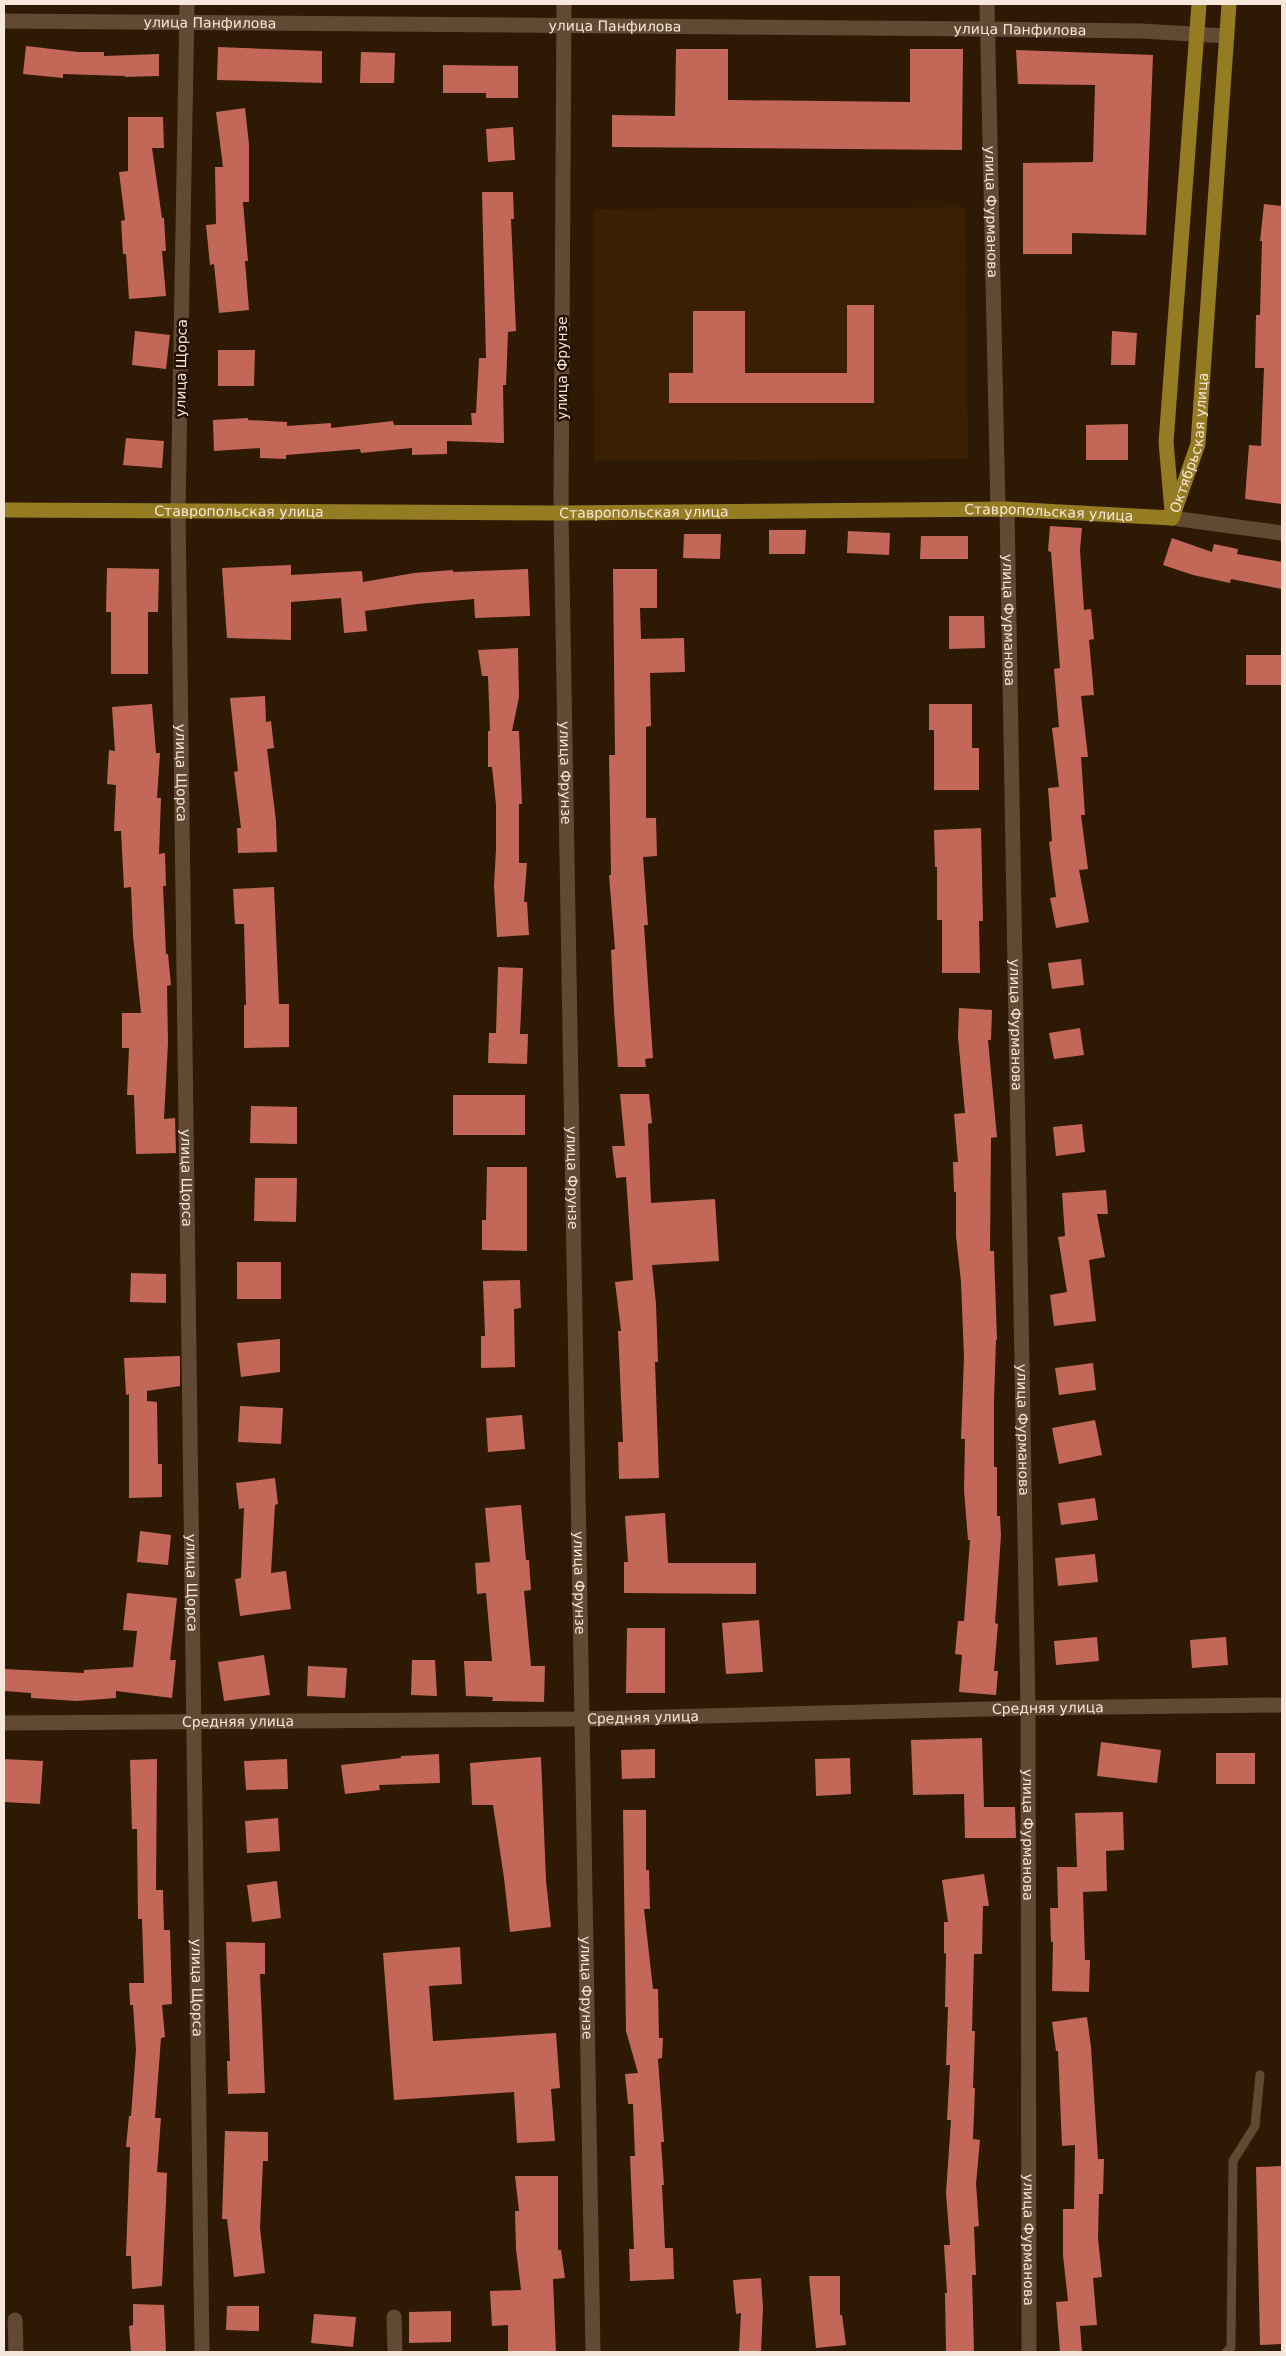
<svg xmlns="http://www.w3.org/2000/svg" width="1286" height="2356" viewBox="0 0 1286 2356" font-family="'DejaVu Sans',sans-serif">
  <rect width="100%" height="100%" fill="#2e1904"/>
  <polygon fill="#3a1f03" points="965,207 968,459 594,461 593,209"/>
  <g fill="#c36859">
    <polygon points="26,46 78,52 104,52 104,56 159,54 159,76 125,77 125,76 63,74 63,78 23,74"/>
    <polygon points="218,47 322,51 322,83 217,80"/>
    <polygon points="676,49 728,49 728,100 910,102 910,49 963,49 962,150 612,147 612,115 675,116"/>
    <polygon points="1016,50 1153,55 1146,235 1072,233 1072,254 1023,254 1023,163 1093,162 1095,85 1018,84"/>
    <polygon points="361,52 395,53 394,83 360,83"/>
    <polygon points="443,65 518,66 518,98 486,98 486,93 443,93"/>
    <polygon points="245,108 249,144 249,202 243,202 248,261 245,261 249,310 219,313 214,264 210,265 206,225 216,224 215,167 223,167 216,112"/>
    <polygon points="128,117 163,117 164,148 152,148 162,218 164,218 166,251 162,251 166,296 129,299 126,254 123,254 121,221 125,220 119,172 128,171"/>
    <polygon points="513,127 515,160 488,162 486,129"/>
    <polygon points="482,192 513,192 514,219 511,219 516,331 508,332 506,385 503,385 504,443 447,441 447,454 412,455 412,448 361,453 360,449 286,455 286,459 260,458 260,448 214,451 213,420 248,418 248,420 287,422 287,426 331,423 331,428 393,421 394,425 472,425 471,413 476,413 479,358 486,358"/>
    <polygon points="1264,204 1282,206 1282,504 1245,499 1249,445 1261,446 1264,368 1255,368 1256,315 1260,315 1262,241 1260,241"/>
    <polygon points="847,305 874,305 874,403 669,403 669,373 693,373 693,311 745,311 745,373 847,373"/>
    <polygon points="135,331 170,335 166,369 132,365"/>
    <polygon points="1112,331 1137,333 1135,365 1111,365"/>
    <polygon points="218,350 255,350 254,386 218,386"/>
    <polygon points="1128,424 1128,460 1086,460 1086,425"/>
    <polygon points="126,438 164,441 162,468 123,465"/>
    <polygon points="1050,526 1082,528 1080,550 1084,610 1091,609 1094,639 1089,640 1094,695 1081,696 1088,757 1081,757 1085,815 1081,815 1088,869 1079,870 1089,922 1056,928 1050,898 1056,897 1049,842 1052,841 1048,788 1059,787 1052,728 1059,727 1054,669 1060,668 1051,552 1048,551"/>
    <polygon points="769,530 806,530 805,554 769,554"/>
    <polygon points="848,531 890,533 889,555 847,553"/>
    <polygon points="684,534 721,534 720,559 683,558"/>
    <polygon points="921,536 968,536 968,559 920,559"/>
    <polygon points="1172,538 1212,552 1214,544 1238,549 1237,554 1282,562 1282,589 1231,579 1230,583 1193,575 1163,565"/>
    <polygon points="291,565 291,575 362,571 363,582 414,573 453,570 453,572 528,569 530,616 475,618 474,599 417,604 365,611 367,631 344,633 341,598 291,602 291,640 227,638 222,568"/>
    <polygon points="107,568 159,569 158,612 148,612 148,674 111,674 111,612 106,612"/>
    <polygon points="613,569 657,569 657,608 640,608 641,639 684,638 685,672 650,673 651,726 646,727 646,818 656,818 657,856 643,857 648,925 644,925 653,1058 645,1059 646,1067 618,1067 614,1011 611,950 615,949 609,875 611,875 609,755 615,755"/>
    <polygon points="949,616 984,616 985,648 949,649"/>
    <polygon points="518,648 519,697 512,731 519,731 522,804 519,804 519,863 527,863 524,902 527,902 529,935 497,937 494,886 496,849 496,805 492,767 488,767 488,731 490,731 488,676 482,676 478,650"/>
    <rect x="1246" y="655" width="36" height="30"/>
    <polygon points="265,696 266,722 271,721 274,748 267,749 276,821 277,852 238,853 237,828 241,828 234,772 238,771 230,698"/>
    <polygon points="152,704 156,753 160,753 157,798 161,798 159,854 165,853 166,886 163,886 166,954 168,954 171,985 167,986 168,1043 164,1119 175,1118 176,1153 136,1154 134,1095 127,1095 129,1048 122,1048 122,1013 141,1013 133,936 131,887 124,888 121,831 114,831 116,785 107,784 109,750 115,751 112,707"/>
    <polygon points="929,704 972,704 972,748 979,748 979,790 934,790 934,730 929,730"/>
    <polygon points="981,828 983,921 979,921 980,973 942,973 942,920 937,920 937,867 935,867 934,830"/>
    <polygon points="274,887 279,1004 289,1004 289,1047 244,1048 244,1005 246,1005 244,924 235,924 233,889"/>
    <polygon points="1081,959 1084,985 1052,989 1048,963"/>
    <polygon points="498,967 523,968 520,1034 528,1034 527,1064 488,1063 489,1033 496,1033"/>
    <polygon points="959,1008 992,1010 991,1040 988,1040 997,1137 991,1138 990,1251 994,1251 997,1340 996,1340 994,1400 994,1467 997,1467 997,1516 1000,1516 1001,1535 995,1623 998,1624 994,1671 998,1671 996,1695 959,1692 962,1655 955,1654 958,1621 964,1621 970,1540 968,1540 964,1490 965,1439 961,1439 964,1357 961,1282 956,1236 956,1192 954,1192 953,1162 958,1162 954,1114 965,1113 958,1037"/>
    <polygon points="1080,1028 1084,1055 1054,1059 1049,1033"/>
    <polygon points="620,1094 649,1094 652,1123 648,1124 651,1203 715,1199 719,1261 652,1265 656,1304 658,1362 655,1362 659,1478 619,1479 618,1442 623,1442 618,1331 621,1331 615,1282 633,1280 626,1177 616,1178 612,1146 625,1146"/>
    <rect x="453" y="1095" width="72" height="40"/>
    <polygon points="251,1106 297,1107 297,1144 250,1143"/>
    <polygon points="1082,1124 1085,1152 1056,1156 1053,1127"/>
    <polygon points="487,1167 527,1167 527,1251 482,1250 482,1220 486,1220"/>
    <polygon points="255,1178 297,1178 296,1222 254,1221"/>
    <polygon points="1106,1190 1108,1214 1097,1214 1105,1257 1089,1260 1096,1321 1054,1326 1050,1295 1067,1292 1058,1237 1065,1236 1062,1193"/>
    <rect x="237" y="1262" width="44" height="37"/>
    <polygon points="131,1273 166,1274 166,1303 130,1302"/>
    <polygon points="520,1280 521,1308 514,1309 515,1367 481,1368 481,1336 485,1336 483,1281"/>
    <polygon points="280,1339 280,1372 241,1377 237,1343"/>
    <polygon points="180,1356 180,1386 147,1391 147,1401 157,1402 158,1464 162,1464 162,1497 129,1498 129,1394 126,1395 124,1358"/>
    <polygon points="1093,1363 1096,1390 1059,1395 1055,1368"/>
    <polygon points="240,1406 283,1408 281,1444 238,1442"/>
    <polygon points="522,1415 525,1449 488,1452 486,1418"/>
    <polygon points="1095,1420 1102,1455 1059,1464 1052,1428"/>
    <polygon points="275,1478 278,1504 275,1505 271,1573 286,1571 291,1609 240,1616 235,1579 241,1578 244,1508 239,1509 236,1483"/>
    <polygon points="1095,1498 1098,1520 1061,1525 1058,1503"/>
    <polygon points="521,1505 526,1560 529,1560 531,1590 524,1591 531,1666 545,1666 544,1702 492,1701 493,1697 466,1696 464,1661 492,1661 486,1593 477,1594 475,1563 490,1562 485,1508"/>
    <polygon points="665,1513 668,1563 756,1563 756,1594 624,1593 624,1562 628,1562 625,1516"/>
    <polygon points="140,1531 171,1535 168,1565 137,1562"/>
    <polygon points="1095,1554 1098,1582 1058,1586 1055,1558"/>
    <polygon points="127,1593 177,1598 170,1660 176,1660 172,1698 116,1691 116,1698 77,1701 31,1698 31,1693 4,1691 4,1669 84,1673 84,1670 133,1667 137,1631 123,1630"/>
    <polygon points="759,1620 763,1672 726,1674 722,1623"/>
    <polygon points="627,1628 665,1628 665,1693 626,1693"/>
    <polygon points="1097,1637 1099,1661 1056,1665 1054,1641"/>
    <polygon points="1226,1637 1228,1665 1192,1668 1190,1640"/>
    <polygon points="264,1655 270,1695 224,1701 218,1662"/>
    <polygon points="412,1660 435,1660 437,1696 411,1695"/>
    <polygon points="308,1666 347,1668 345,1698 307,1696"/>
    <polygon points="982,1738 984,1807 1015,1807 1016,1838 965,1838 964,1794 913,1795 911,1740"/>
    <polygon points="1101,1742 1161,1750 1157,1783 1097,1776"/>
    <polygon points="655,1749 655,1778 622,1779 621,1750"/>
    <rect x="1216" y="1753" width="39" height="31"/>
    <polygon points="439,1754 440,1783 379,1785 380,1790 345,1794 341,1765 401,1758 401,1756"/>
    <polygon points="541,1757 546,1880 551,1927 510,1932 504,1878 493,1805 472,1805 470,1763"/>
    <polygon points="850,1758 851,1794 816,1796 815,1759"/>
    <polygon points="4,1759 43,1761 40,1804 4,1802"/>
    <polygon points="157,1759 156,1890 163,1890 164,1930 170,1930 172,2004 162,2005 165,2037 161,2038 155,2118 161,2118 157,2172 167,2173 166,2202 162,2286 132,2289 131,2256 126,2256 130,2147 126,2147 129,2116 131,2116 136,2050 133,2005 130,2005 129,1983 144,1983 142,1919 138,1919 137,1829 132,1829 130,1760"/>
    <polygon points="287,1759 288,1789 246,1790 244,1761"/>
    <polygon points="623,1810 646,1810 646,1870 649,1870 650,1909 644,1909 653,1989 658,1989 659,2038 663,2038 662,2058 658,2059 664,2142 661,2142 664,2185 662,2185 665,2248 673,2248 674,2279 630,2281 629,2249 634,2249 630,2156 635,2156 633,2104 628,2104 625,2074 638,2073 626,2031"/>
    <polygon points="1123,1812 1124,1850 1106,1851 1107,1891 1083,1892 1085,1960 1090,1960 1089,1992 1052,1991 1053,1942 1051,1942 1050,1908 1058,1908 1057,1867 1077,1867 1075,1813"/>
    <polygon points="278,1818 280,1851 247,1853 245,1821"/>
    <polygon points="984,1874 989,1906 983,1906 982,1954 974,1954 972,2031 975,2031 973,2088 975,2088 973,2139 980,2140 976,2184 979,2226 974,2227 976,2275 972,2275 974,2352 946,2352 945,2293 947,2293 944,2245 950,2245 946,2193 951,2120 947,2120 950,2065 946,2065 948,2007 945,2007 946,1954 944,1953 944,1922 948,1922 942,1880"/>
    <polygon points="277,1881 281,1918 252,1922 247,1885"/>
    <polygon points="226,1942 265,1943 265,1974 260,1974 265,2093 228,2094 227,2061 230,2061"/>
    <polygon points="460,1947 462,1984 429,1986 433,2041 556,2033 560,2088 551,2089 555,2141 517,2143 514,2092 394,2100 383,1953"/>
    <polygon points="1087,2017 1091,2047 1098,2159 1104,2159 1103,2194 1099,2194 1098,2238 1102,2277 1093,2278 1097,2325 1080,2326 1082,2352 1060,2352 1056,2302 1068,2301 1063,2255 1063,2209 1074,2209 1075,2145 1062,2146 1058,2051 1056,2051 1052,2022"/>
    <polygon points="225,2131 268,2132 268,2161 263,2161 260,2228 265,2273 234,2277 227,2219 222,2219"/>
    <polygon points="1282,2166 1282,2344 1260,2345 1256,2167"/>
    <polygon points="515,2176 558,2176 558,2250 561,2250 565,2278 553,2279 556,2352 508,2352 508,2325 492,2326 490,2291 521,2290 516,2249 515,2211 519,2211"/>
    <polygon points="809,2276 840,2276 840,2315 842,2315 846,2345 816,2348"/>
    <polygon points="761,2278 763,2308 761,2352 739,2352 741,2313 736,2314 733,2280"/>
    <polygon points="133,2304 164,2305 166,2352 131,2352 129,2326 133,2325"/>
    <polygon points="227,2306 259,2306 259,2331 226,2330"/>
    <polygon points="451,2311 451,2342 409,2343 409,2312"/>
    <polygon points="314,2314 356,2317 353,2347 311,2343"/>
  </g>
  <g fill="none" stroke-linecap="round" stroke-linejoin="round">
    <polyline stroke="#624933" stroke-width="9" points="1226,2352 1231,2348 1233,2161 1255,2126 1260,2075"/>
    <g stroke="#624933" stroke-width="15">
      <path id="s1" d="M187,4L178,510L202,2352"/>
      <path id="s2" d="M987,4L998,509"/>
      <path id="s3" d="M4,21L987,29L1141,31L1227,36"/>
      <path id="s4" d="M1007,509L1028,1708L1029,2352"/>
      <path id="s5" d="M4,1723L582,1719L1028,1708L1282,1705"/>
      <polyline points="394,2317 395,2352"/>
      <polyline points="15,2320 16,2352"/>
    </g>
    <g stroke="#624933" stroke-width="15">
      <path id="s6" d="M564,4L561,513L593,2352"/>
      <polyline points="1172,518 1282,533"/>
    </g>
    <g stroke="#957c23" stroke-width="15">
      <path id="s7" d="M4,510L561,513L1007,509L1172,518"/>
      <polyline points="1172,511 1166,442 1199,4"/>
      <path id="s8" d="M1172,518L1198,444L1229,4"/>
    </g>
  </g>
  <g text-anchor="middle" stroke-width="5" stroke-linejoin="round" paint-order="stroke">
    <g font-size="14" fill="#f6e7da" stroke="#241000">
      <text dy="5" stroke="none"><textPath href="#s3" startOffset="206">улица Панфилова</textPath></text>
      <text dy="5" stroke="none"><textPath href="#s3" startOffset="611">улица Панфилова</textPath></text>
      <text dy="5" stroke="none"><textPath href="#s3" startOffset="1016">улица Панфилова</textPath></text>
      <text dy="5" stroke="none"><textPath href="#s2" startOffset="208">улица Фурманова</textPath></text>
      <text transform="translate(181 368) rotate(-89)" y="5">улица Щорса</text>
      <text transform="translate(562 368) rotate(-90)" y="5">улица Фрунзе</text>
      <text dy="5" stroke="none"><textPath href="#s8" startOffset="78">Октябрьская улица</textPath></text>
      <text dy="5" stroke="none"><textPath href="#s7" startOffset="235">Ставропольская улица</textPath></text>
      <text dy="5" stroke="none"><textPath href="#s7" startOffset="640">Ставропольская улица</textPath></text>
      <text dy="5" stroke="none"><textPath href="#s7" startOffset="1045">Ставропольская улица</textPath></text>
      <text dy="5" stroke="none"><textPath href="#s4" startOffset="111">улица Фурманова</textPath></text>
      <text dy="5" stroke="none"><textPath href="#s1" startOffset="769">улица Щорса</textPath></text>
      <text dy="5" stroke="none"><textPath href="#s6" startOffset="769">улица Фрунзе</textPath></text>
      <text dy="5" stroke="none"><textPath href="#s4" startOffset="516">улица Фурманова</textPath></text>
      <text dy="5" stroke="none"><textPath href="#s1" startOffset="1174">улица Щорса</textPath></text>
      <text dy="5" stroke="none"><textPath href="#s6" startOffset="1174">улица Фрунзе</textPath></text>
      <text dy="5" stroke="none"><textPath href="#s4" startOffset="921">улица Фурманова</textPath></text>
      <text dy="5" stroke="none"><textPath href="#s1" startOffset="1579">улица Щорса</textPath></text>
      <text dy="5" stroke="none"><textPath href="#s6" startOffset="1579">улица Фрунзе</textPath></text>
      <text dy="5" stroke="none"><textPath href="#s5" startOffset="1044">Средняя улица</textPath></text>
      <text dy="5" stroke="none"><textPath href="#s5" startOffset="639">Средняя улица</textPath></text>
      <text dy="5" stroke="none"><textPath href="#s5" startOffset="234">Средняя улица</textPath></text>
      <text dy="5" stroke="none"><textPath href="#s4" startOffset="1326">улица Фурманова</textPath></text>
      <text dy="5" stroke="none"><textPath href="#s1" startOffset="1984">улица Щорса</textPath></text>
      <text dy="5" stroke="none"><textPath href="#s6" startOffset="1984">улица Фрунзе</textPath></text>
      <text dy="5" stroke="none"><textPath href="#s4" startOffset="1731">улица Фурманова</textPath></text>
    </g>
  </g>
  <rect width="1286" height="2356" fill="none" stroke="#f6e7da" stroke-width="10"/>
</svg>
